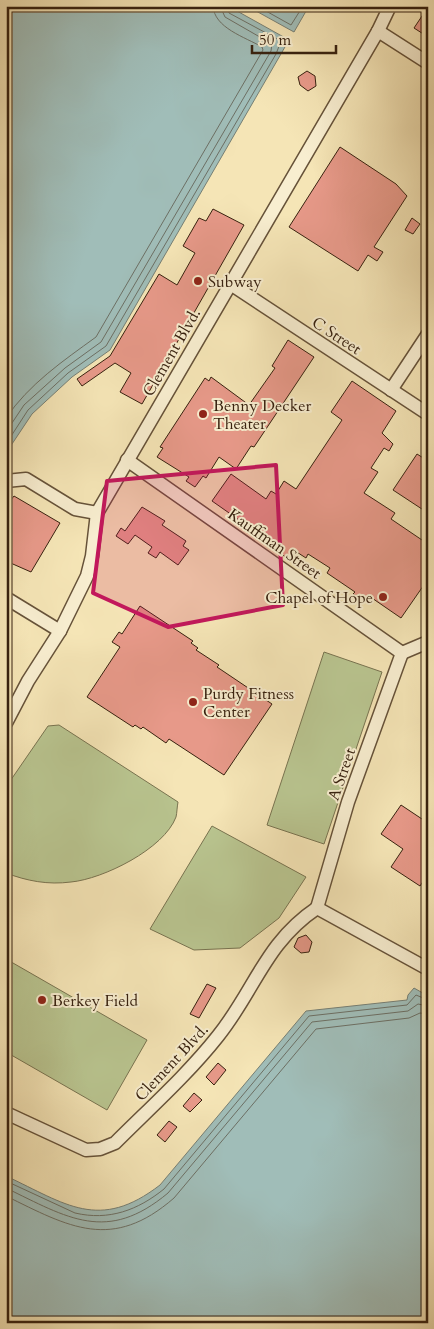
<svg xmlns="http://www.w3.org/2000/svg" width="434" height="1329" viewBox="0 0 434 1329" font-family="Cardo,serif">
  <rect width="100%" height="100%" fill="#f5e5b6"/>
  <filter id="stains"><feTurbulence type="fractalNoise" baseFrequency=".004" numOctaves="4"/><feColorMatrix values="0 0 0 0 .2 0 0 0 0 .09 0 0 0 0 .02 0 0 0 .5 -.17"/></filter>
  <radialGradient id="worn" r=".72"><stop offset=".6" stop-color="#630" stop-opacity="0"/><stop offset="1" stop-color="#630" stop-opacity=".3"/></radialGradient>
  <g fill="#b9c590" stroke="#787350">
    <polygon points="324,652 382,672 324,844 267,825"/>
    <path d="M59,725L178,802C177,807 177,813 176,817C164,849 103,879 71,882C48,885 27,881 6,873V787L48,726Z"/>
    <polygon points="212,826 306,877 279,918 240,948 194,950 150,929"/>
    <polygon points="6,959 147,1040 107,1110 6,1052"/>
  </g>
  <g fill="#a0bdb8" stroke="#767f74">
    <polygon points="6,6 228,6 289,40 110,350 72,377 32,414 6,453"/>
    <polygon points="247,6 309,6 294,32"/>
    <path d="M414,988L428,996V1323H6V1176C66,1204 99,1232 160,1185L306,1011L407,1000L408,995Z"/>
  </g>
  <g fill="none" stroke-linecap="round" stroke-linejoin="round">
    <g stroke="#6c6f64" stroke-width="1">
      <polyline points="257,6 291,25 303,6"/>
      <path d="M6,418C29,384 63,361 96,337L263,50L262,47C245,37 214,28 213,6"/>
      <polyline points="6,432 24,405 65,368 101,342 271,51 272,44 225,17 220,6"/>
      <polyline points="6,444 28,410 68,373 106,346 276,54 281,41 229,13 227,6"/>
      <path d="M6,1181L75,1213C109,1221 138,1210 164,1189L309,1016L407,1005L416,995L428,1000"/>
      <path d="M6,1188C68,1218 107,1244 168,1193L312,1022L408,1011L418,1004L428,1006"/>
      <path d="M6,1196C69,1227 112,1252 174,1198L316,1029L409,1018L420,1013L428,1014"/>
    </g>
  </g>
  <g fill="#e79989" stroke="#37210f">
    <polygon points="428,7 428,37 414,28"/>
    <polygon points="307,71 315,76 316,86 308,91 300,85 298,77"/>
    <polygon points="340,147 396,184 407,196 374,247 383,252 377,261 368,255 358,271 289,227"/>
    <polygon points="213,209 244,225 142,404 120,392 131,373 115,363 82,386 77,379 110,356 159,274 177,285 195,253 183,246 199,218 206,221"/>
    <polygon points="412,218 420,224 413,234 405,230"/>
    <polygon points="288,340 314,357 254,447 251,446 236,469 219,457 206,478 203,476 195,487 186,481 189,477 157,457 163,448 160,447 205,378 209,381 211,377 249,405 275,368 272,366"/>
    <polygon points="352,381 396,411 382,433 393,444 389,451 384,448 371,468 378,472 364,493 395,513 391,519 422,540 428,531 428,579 401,618 369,596 364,602 353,594 355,592 327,573 330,568 308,554 306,558 292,549 287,558 250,533 252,529 212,501 231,474 266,499 271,491 276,494 284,481 296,489 342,420 331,412"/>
    <polygon points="417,454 428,461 428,513 393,490"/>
    <polygon points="14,496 60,523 31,572 6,561 6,506"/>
    <polygon points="142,507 165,521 162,525 186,541 183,546 189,550 178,565 160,552 156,558 148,553 152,547 135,535 128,544 116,536 121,528 125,531"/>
    <polygon points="140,606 193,641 191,643 198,648 196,650 219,665 217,667 272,704 224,775 169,739 166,743 143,727 141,729 135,725 133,727 87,697 120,647 112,642 119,632 122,634"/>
    <polygon points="401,805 422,819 428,810 428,874 420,886 391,867 403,849 381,834"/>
    <polygon points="306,935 312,942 309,952 301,953 294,947 298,938"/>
    <polygon points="207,984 216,988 199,1018 190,1014"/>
    <polygon points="218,1063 226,1070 214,1085 206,1077"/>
    <polygon points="194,1093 202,1100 190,1112 183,1106"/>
    <polygon points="169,1121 177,1127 165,1142 157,1135"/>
  </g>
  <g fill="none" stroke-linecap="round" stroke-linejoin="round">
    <defs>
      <g id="minor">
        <polyline points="378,31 428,63"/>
        <polyline points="229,283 428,414"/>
        <polyline points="391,390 428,334"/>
        <polyline points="127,460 402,653"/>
        <polyline points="6,481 26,479 75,509 97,513"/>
        <polyline points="6,598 60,631"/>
        <polyline points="402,653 428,642"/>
        <polyline points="6,723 28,681 60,631 87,576 92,556 97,513 378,31 390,6"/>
        <polyline points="317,908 348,802 402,653"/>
        <polyline points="317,908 428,969"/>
        <path d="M6,1113L86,1150L100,1149L115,1143C150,1108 188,1074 218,1036C255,990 265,943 317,908"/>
      </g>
    </defs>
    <use href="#minor" stroke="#665239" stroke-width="15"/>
    <use href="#minor" stroke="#f8eed0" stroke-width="12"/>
  </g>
  <path fill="#c2185b" fill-opacity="0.2" stroke="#c2185b" stroke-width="4" stroke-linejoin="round" d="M276,465L283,605L168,627L93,593L107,481Z"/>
  <g fill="#8f2418" stroke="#f8eed0" stroke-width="2">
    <circle cx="198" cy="281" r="5"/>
    <circle cx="203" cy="414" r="5"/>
    <circle cx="383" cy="597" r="5"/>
    <circle cx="193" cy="702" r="5"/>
    <circle cx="42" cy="1000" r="5"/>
  </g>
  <g text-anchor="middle" stroke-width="4" stroke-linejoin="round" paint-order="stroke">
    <g font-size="16" fill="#37210f" stroke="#f8eed0" text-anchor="start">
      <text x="208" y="287">Subway</text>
      <text x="213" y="411">Benny Decker<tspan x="213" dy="18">Theater</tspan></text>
      <text x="373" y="603" text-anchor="end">Chapel of Hope</text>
      <text x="203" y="699">Purdy Fitness<tspan x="203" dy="18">Center</tspan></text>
      <text x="52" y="1006">Berkey Field</text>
    </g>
    <g font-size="16" fill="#37210f" stroke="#f8eed0">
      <text transform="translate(337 335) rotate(33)" y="6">C Street</text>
      <text transform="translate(171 352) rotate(-60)" y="6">Clement Blvd.</text>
      <text transform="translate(275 543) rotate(35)" y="6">Kauffman Street</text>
      <text transform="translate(341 774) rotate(-71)" y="6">A Street</text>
      <text transform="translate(171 1062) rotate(-47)" y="6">Clement Blvd.</text>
    </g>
  </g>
  <rect width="434" height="1329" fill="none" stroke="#f5e5b6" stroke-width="25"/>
  <rect x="8" y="8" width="419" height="1314" fill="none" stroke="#37210f" stroke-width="2.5"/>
  <rect x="12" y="12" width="409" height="1304" fill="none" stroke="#37210f"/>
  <path d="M252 45v8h84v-8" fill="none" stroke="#37210f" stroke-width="2.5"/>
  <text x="259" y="45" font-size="15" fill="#37210f" stroke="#f8eed0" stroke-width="4" paint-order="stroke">50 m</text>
  <rect width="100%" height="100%" filter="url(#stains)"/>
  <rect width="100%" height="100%" fill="url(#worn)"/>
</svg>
